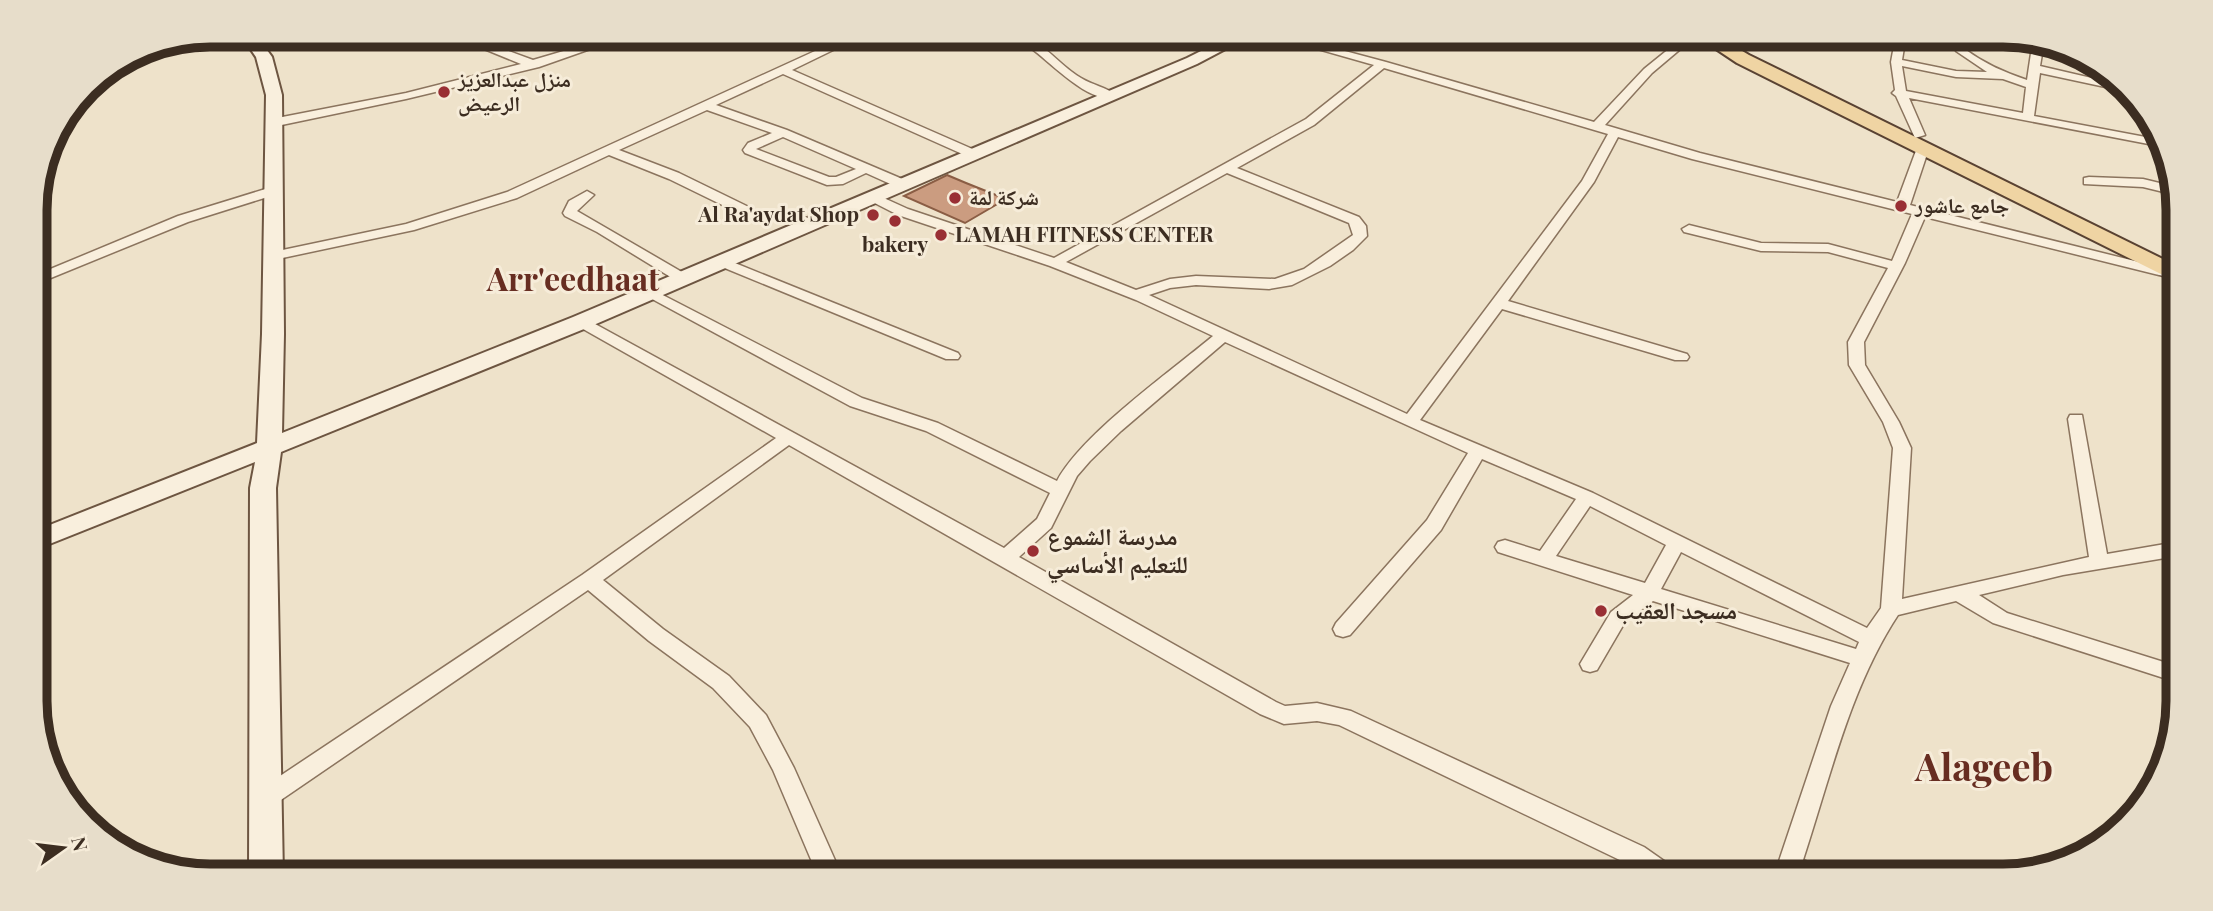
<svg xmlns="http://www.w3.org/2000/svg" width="2213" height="911" viewBox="0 0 2213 911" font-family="'Playfair Display','Noto Naskh Arabic',serif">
  <rect width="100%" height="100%" fill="#eee2ca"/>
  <polygon fill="#cb9c80" stroke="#8a5d44" stroke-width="2" points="947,175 966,183 1006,199 965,223 904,196"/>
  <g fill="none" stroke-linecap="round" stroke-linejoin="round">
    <defs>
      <g id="street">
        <polygon points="450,35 465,35 533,60 567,50 536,35 550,35 578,47 614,35 630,35 539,67 406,99 272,127 266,123 272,119 406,93 521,64"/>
        <path d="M850,35H864L792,70L977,151V157H969L783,74L716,105L787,130L907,181V187H897L866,173L843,184L827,185L745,153L743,150L748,143L772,133L707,110L619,150L679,173L763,214V220H753L669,179L609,155L517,198L414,230L273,260L266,256L273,252L406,224L507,192ZM783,137L856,169L836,177H829L756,149Z"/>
        <path d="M1008,35C1041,35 1055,63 1081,78C1092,85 1106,87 1116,95C1095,110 1048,60 1032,49C1024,43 1015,40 1008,35Z"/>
        <path d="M1268,35H1285L1386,62L1594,122L1644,69L1686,35H1697L1652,73L1605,125L1700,153L1897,202L1917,148L1919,145H1927L1929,148L1910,205L2175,271V279L1925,217L1905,263L1864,342L1865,365L1899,422L1911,448L1902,599L2089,557L2068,419L2070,415H2082L2107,554L2171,543V557L2063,575L1979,595L2007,613L2170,664V680L1993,623L1956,601L1898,615C1850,688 1830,778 1803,860L1823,868L1826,876H1774L1831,706L1850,663L1653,601L1625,622L1597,670L1590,672L1583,670L1580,664L1611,612L1633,595L1498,552L1495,547L1498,542L1505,540L1540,551L1576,499L1482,459L1441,530L1350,635L1343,637L1336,635L1333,629L1336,623L1427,520L1468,453L1225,342L1121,431L1090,461L1077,476L1051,528L1019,557L1276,702L1285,706L1317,703L1351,711L1644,847L1674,868L1677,876H1645L1626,863L1339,725L1317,721L1284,724L1260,714L789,445L603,580L663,629L729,676L766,715L794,768L842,876H818L773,770L750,727L713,688L649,641L588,590L275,804L267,807L259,804L255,797L259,790L582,575L776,438L576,325L573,322L576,319H586L1004,548L1037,519L1050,493L926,431L850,406L641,293L643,290H653L862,398L938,423L1057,481C1082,434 1170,372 1213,336L1136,300L1050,266L898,215L863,197L865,194H875L908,209L1054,258L1306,119L1374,65ZM1384,68L1608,134L1582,181L1407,414L1149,295L1170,288L1196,285L1269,289L1292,285L1330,266L1353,250L1367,236L1366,226L1359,217L1237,168L1314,125ZM1618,137L1692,159L1912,214L1892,261L1828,244L1761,243L1689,225L1682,229L1684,232L1761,251L1828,252L1888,268L1848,342L1849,365L1883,422L1893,448L1881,608L1867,628L1593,493L1420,420L1502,309L1675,360H1687L1689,357L1687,354L1508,301L1594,182ZM1227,173L1349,223L1353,235L1304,269L1275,279L1196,276L1170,279L1136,290L1066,262ZM1590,506L1666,545L1645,583L1556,556ZM1681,552L1859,642L1856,649L1661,589Z"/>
        <path d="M1896,35H1906L1902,60L1956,71L1987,72L1956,51L1957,35H1967L1966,50C1985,64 2006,73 2027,80L2033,40L2043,42V47L2072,53L2082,61L2042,54L2040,66L2113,83L2124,91L2040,73L2034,116L2156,139L2159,146L1909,98L1925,135L1915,138L1896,96L1892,93L1895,90L1891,62ZM1902,66L1956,77L2003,79L2026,87L2023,113L1906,91Z"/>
        <polygon points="2089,177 2143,179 2176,187 2176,195 2143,187 2084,184 2084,178"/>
        <polygon points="272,187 279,191 277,194 188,222 36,284 36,275 178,216"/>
        <polygon points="587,191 594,195 577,211 687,275 689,278 687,281 677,281 597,232 565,216 563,213 569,201"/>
        <polygon points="720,257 958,353 960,356 958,359 946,359 715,264 715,258"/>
      </g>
      <polygon id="secondary" points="241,35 256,35 272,57 282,95 284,334 282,433 573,317 1187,58 1233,35 1252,35 1197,64 589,327 281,452 276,488 283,876 249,876 250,488 255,462 37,549 37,530 257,443 262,334 266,95 256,57"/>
      <polygon id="primary" points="1695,35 1715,35 1749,55 2175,265 2175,281 1737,63"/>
    </defs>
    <use href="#street" stroke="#8b745e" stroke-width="3"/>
    <use href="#secondary" stroke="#6d5541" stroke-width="4"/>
    <use href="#primary" stroke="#594232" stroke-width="4"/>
    <use href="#street" fill="#f9efdd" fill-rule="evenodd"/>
    <use href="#secondary" fill="#f9efdd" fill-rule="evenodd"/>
    <use href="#primary" fill="#efd4a3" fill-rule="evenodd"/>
  </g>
  <g fill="#992f34" stroke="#f6ecd9" stroke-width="2.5">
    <circle cx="444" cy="92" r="7"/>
    <circle cx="955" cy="198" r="7"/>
    <circle cx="1901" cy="206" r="7"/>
    <circle cx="873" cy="215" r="7"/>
    <circle cx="895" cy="221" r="7"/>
    <circle cx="941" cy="235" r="7"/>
    <circle cx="1033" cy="551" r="7"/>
    <circle cx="1601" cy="611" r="7"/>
  </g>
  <g text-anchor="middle" stroke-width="6" stroke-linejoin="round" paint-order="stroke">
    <g font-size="21" font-weight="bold" fill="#3c2d21" stroke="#f6ecd9" text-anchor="start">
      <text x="458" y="87">منزل عبدالعزيز<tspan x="458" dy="24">الرعيض</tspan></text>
      <text x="969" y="205">شركة لمة</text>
      <text x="1915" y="213">جامع عاشور</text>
      <text x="859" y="222" text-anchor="end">Al Ra'aydat Shop</text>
      <text x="955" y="242">LAMAH FITNESS CENTER</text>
      <text x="895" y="252" text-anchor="middle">bakery</text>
    </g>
    <g font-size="24" font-weight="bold" fill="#3c2d21" stroke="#f6ecd9" text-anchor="start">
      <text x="1047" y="545">مدرسة الشموع<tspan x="1047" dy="28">للتعليم الأساسي</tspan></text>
      <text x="1615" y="619">مسجد العقيب</text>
    </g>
    <g font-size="32" font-weight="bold" fill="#672d21" stroke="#f6ecd9">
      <text x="573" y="291">Arr'eedhaat</text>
    </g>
    <g font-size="38" font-weight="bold" fill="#672d21" stroke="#f6ecd9">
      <text x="1984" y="781">Alageeb</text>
    </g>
  </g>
  <path d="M0 0H2213V911H0ZM210 47H2003A163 163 0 0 1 2166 210V701A163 163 0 0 1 2003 864H210A163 163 0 0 1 47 701V210A163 163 0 0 1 210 47Z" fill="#e7ddca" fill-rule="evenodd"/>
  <path fill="none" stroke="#3c2d21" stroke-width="9" d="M210 47H2003A163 163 0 0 1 2166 210V701A163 163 0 0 1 2003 864H210A163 163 0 0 1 47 701V210A163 163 0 0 1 210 47Z"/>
  <g transform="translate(63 848) rotate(76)" stroke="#f6ecd9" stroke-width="5" paint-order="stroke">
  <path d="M0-5L12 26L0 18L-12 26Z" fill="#3c2d21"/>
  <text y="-10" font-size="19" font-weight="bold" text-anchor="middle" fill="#3c2d21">N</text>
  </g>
</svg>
